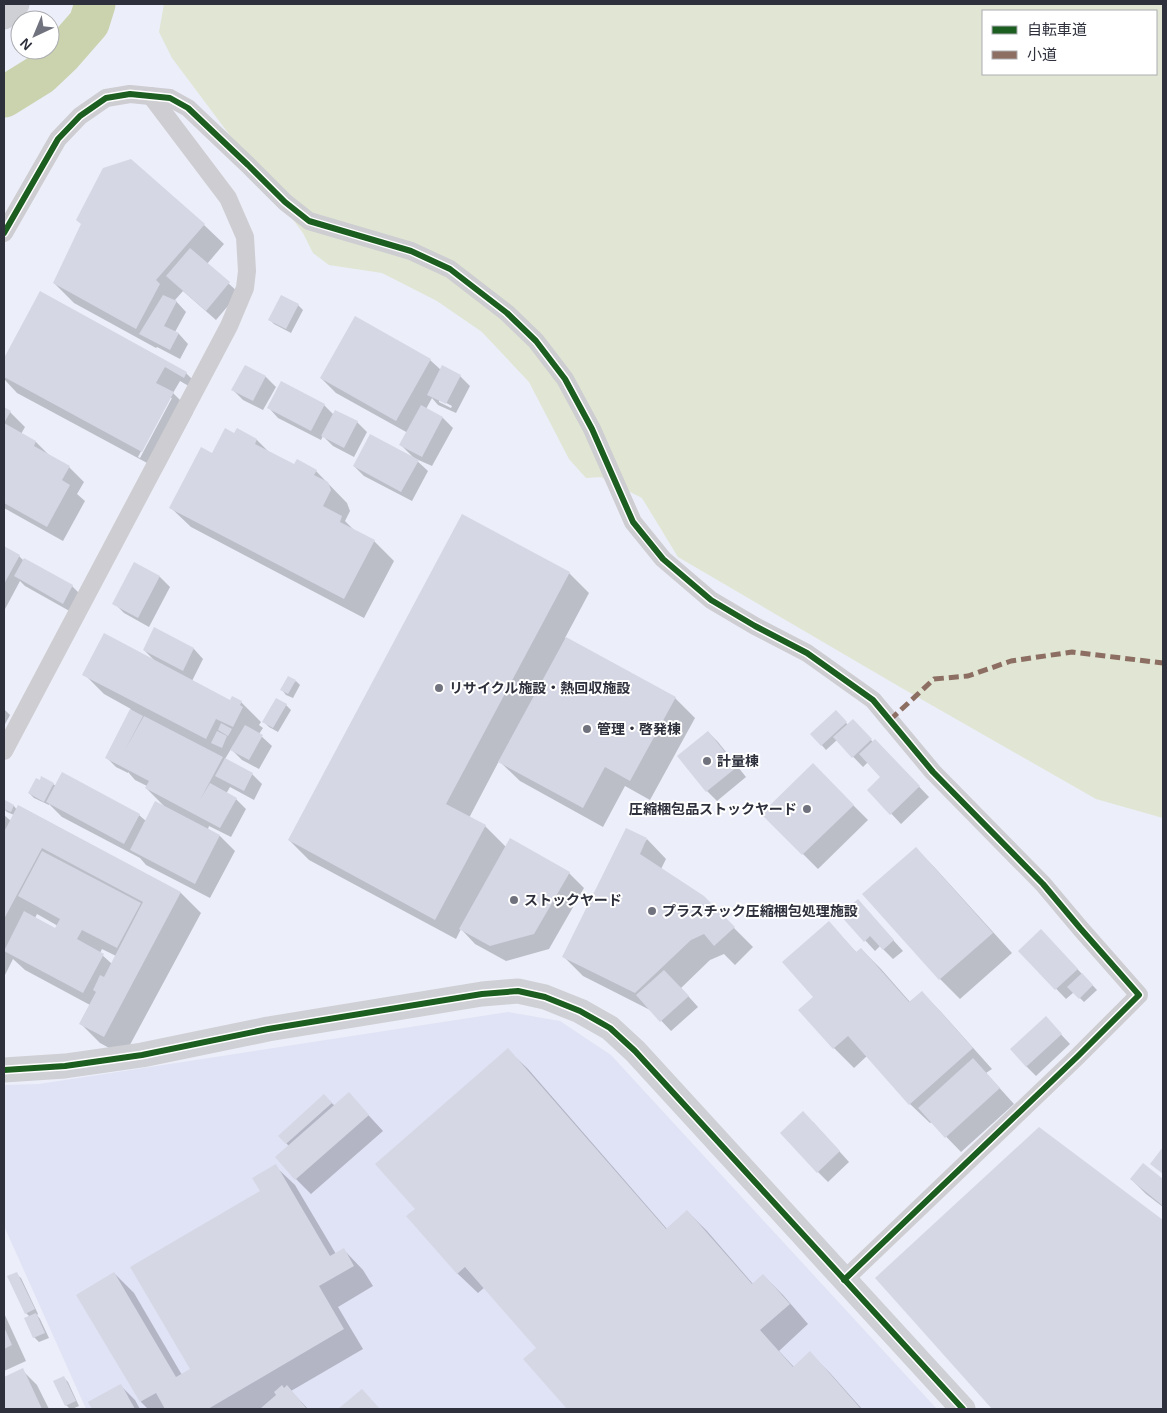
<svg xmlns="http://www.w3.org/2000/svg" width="1167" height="1413" viewBox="0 0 1167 1413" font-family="Arial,'Noto Sans JP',sans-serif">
  <rect width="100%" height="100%" fill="#eceef9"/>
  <polygon fill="#e0e3f5" points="508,1012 560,1021 611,1055 937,1409 86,1409 4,1226 4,1085 39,1084"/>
  <path fill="#e0e6d3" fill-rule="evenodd" d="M164,4H1163V818L1096,799L900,687L678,557L642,498L601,477L586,478L569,459L529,382L482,332L437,301L382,273L329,265L313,253L303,233L172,58L159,32ZM983,11H1156V74H983Z"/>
  <g fill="#0003" fill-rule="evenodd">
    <polygon points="204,225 224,244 207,264 239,293 216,320 183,291 175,300 186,312 175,332 179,334 188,344 180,359 157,347 156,348 74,303 54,283"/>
    <path d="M40,293L186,373L201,388L199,392L180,381L173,393L193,413L162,471L17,393L4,379V360ZM169,398H172L140,458L138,457Z"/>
    <polygon points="298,305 303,310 291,333 274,324 270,320"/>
    <path d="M430,360L441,370L460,376L470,386L456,413L438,405L432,398L426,409L443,418L453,428L432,466L414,458L428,471L412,501L364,476L354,466L415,459L401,445L408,433L336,393L321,378ZM439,399L452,406L451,408L439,402Z"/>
    <polygon points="246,366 266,377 276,387 263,410 243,400 233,390"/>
    <polygon points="324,405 334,415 357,422 367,432 354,457 333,446 323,436 321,440 278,418 269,408"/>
    <polygon points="4,408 10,412 25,427 21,434 36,442 49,455 69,467 84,482 77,494 85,501 63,541 4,508"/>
    <polygon points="235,435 257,440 269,452 295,466 316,471 347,503 350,511 345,521 355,531 374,541 394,561 364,618 191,527 171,508 212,454"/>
    <polygon points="463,516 569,573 589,593 565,638 675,698 695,718 650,800 625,786 603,827 520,781 499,761 469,818 485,826 506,847 569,873 584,888 549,949 506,961 475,944 461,929 456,939 309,860 289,840"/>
    <polygon points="4,548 19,556 24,561 72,586 82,596 73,613 25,586 20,581 4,611"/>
    <polygon points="135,564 160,577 170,587 149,627 124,613 114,603"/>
    <polygon points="155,629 194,649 203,659 192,681 230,702 241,702 261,722 259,725 263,728 259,734 272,746 259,769 242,760 231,749 225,759 252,774 262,784 254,800 230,787 226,794 236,799 246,809 231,837 209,826 208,829 220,836 235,851 210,898 146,865 140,858 62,817 49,804 49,805 34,798 29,793 53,784 56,786 139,815 146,821 164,806 146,788 147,786 135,780 128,772 128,773 116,767 106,757 131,709 104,694 84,674 156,662 144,650"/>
    <polygon points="296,681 300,685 293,698 286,695 282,690"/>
    <polygon points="286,705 291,710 278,732 269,727 264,722"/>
    <polygon points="4,709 10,715 4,726"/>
    <polygon points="836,712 848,725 862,731 873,742 885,751 929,797 901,824 869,790 882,777 868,762 863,767 837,740 826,750 812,734"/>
    <polygon points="708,732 718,742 746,777 717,801 707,791 678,756"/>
    <polygon points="813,765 868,820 818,869 763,814"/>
    <path d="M5,802L14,806L17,810L19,806L181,893L201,913L124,1056L100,1043L80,1023L90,1005L25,970L13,959L4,977V815L11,821L14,815L7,812L4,809ZM37,914L58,926L56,929L35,918ZM102,949L116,956L112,964L100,953Z"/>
    <polygon points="647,839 666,859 661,869 703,897 753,947 735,965 724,954 710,960 681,988 698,1007 671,1031 652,1011 583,976 563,956"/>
    <polygon points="916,849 935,868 1012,953 960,999 940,979 864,895"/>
    <polygon points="867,911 903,951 893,959 880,946 875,951 842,915"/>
    <polygon points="829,923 857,953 861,949 881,969 910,1002 922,993 941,1012 992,1069 986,1073 1014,1104 961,1152 932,1122 930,1123 910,1104 867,1056 854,1068 834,1048 815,997"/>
    <polygon points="1051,941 1097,990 1084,1002 1074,992 1066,999 1020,951"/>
    <polygon points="1055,1028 1070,1044 1036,1076 1026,1066"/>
    <polygon points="508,1050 528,1069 667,1229 687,1211 707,1231 753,1284 763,1275 783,1295 808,1324 779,1351 794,1367 810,1353 830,1373 862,1409 569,1409 525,1359 538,1348 485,1287 478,1293 458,1274 408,1216 416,1209"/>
    <polygon points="349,1094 383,1131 311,1194 296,1179 289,1146 279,1136 324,1096 335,1106"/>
    <polygon points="813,1122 849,1162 828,1182 818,1172"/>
    <polygon points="1039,1129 1163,1222 1163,1409 994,1409 877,1278"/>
    <polygon points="1143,1165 1163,1180 1163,1207 1146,1194 1131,1179"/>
    <polygon points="275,1166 295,1185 336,1254 344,1250 363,1270 373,1286 338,1307 363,1349 291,1391 308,1409 264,1409 263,1408 261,1409 148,1409 141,1402 77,1295 114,1273 134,1293 182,1375 192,1369 262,1191"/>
    <polygon points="16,1274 21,1278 38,1314 37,1315 40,1319 49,1338 39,1342 34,1337 30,1317 26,1313"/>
    <polygon points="4,1313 26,1361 4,1371"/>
    <polygon points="22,1370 37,1385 49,1409 4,1409 4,1378"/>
    <polygon points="63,1377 68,1382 79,1406 72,1409 70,1409 66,1405"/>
    <polygon points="120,1385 135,1400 140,1409 93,1409 89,1402"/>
  </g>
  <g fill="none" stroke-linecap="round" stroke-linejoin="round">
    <polyline stroke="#cad3ae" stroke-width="41" points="4,97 41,74 61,55 89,23 95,4"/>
  </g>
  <g fill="#d5d7e5">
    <polygon points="131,159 205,224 156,280 160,284 136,329 53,283 81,224 76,220 103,168"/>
    <polygon points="190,248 230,282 206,311 166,276"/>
    <polygon points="40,291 187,372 184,378 165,367 156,383 174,392 142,452 4,377 4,358"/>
    <polygon points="163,295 177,301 164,326 179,333 170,350 139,334"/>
    <polygon points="281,295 299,304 286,329 268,320"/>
    <polygon points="355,316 431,359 396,421 320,378"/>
    <polygon points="245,365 266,376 253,401 231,390"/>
    <polygon points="442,365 461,375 446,404 427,395"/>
    <polygon points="281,381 325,404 311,431 267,408"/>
    <polygon points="421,405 443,417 422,457 399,445"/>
    <polygon points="4,407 11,411 4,423 36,441 34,446 70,466 62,480 70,485 47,527 4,503"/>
    <polygon points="335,410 358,421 344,448 321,436"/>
    <polygon points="225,428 234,433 237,428 257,439 255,444 294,464 297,459 317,470 314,475 328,482 331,490 323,506 342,516 340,522 375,540 344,599 169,508 201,447 212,453"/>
    <polygon points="370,434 419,460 401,492 353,466"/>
    <polygon points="462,514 570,572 446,804 486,825 435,920 288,840"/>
    <polygon points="4,546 20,555 4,584"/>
    <polygon points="24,558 73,585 63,604 14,576"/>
    <polygon points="134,562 160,576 138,618 112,604"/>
    <polygon points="154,627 194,648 183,671 143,650"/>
    <polygon points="104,633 230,700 232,696 242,701 240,705 243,707 233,727 216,719 206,739 82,675"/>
    <polygon points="566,637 676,697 630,781 605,767 583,808 498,762"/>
    <polygon points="288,676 296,680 288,694 280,690"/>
    <polygon points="276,698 287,704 273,728 262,722"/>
    <polygon points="130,709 143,716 125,750 144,716 223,757 200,800 210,783 237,798 220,828 145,788 149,781 105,758"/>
    <polygon points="836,710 847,722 821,746 810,734"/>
    <polygon points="853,719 872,739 852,758 833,737"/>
    <polygon points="221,723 232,729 228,736 218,730"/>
    <polygon points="245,725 263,735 249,760 230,750"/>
    <polygon points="217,731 227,736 222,748 211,743"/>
    <polygon points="708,731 737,767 706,792 677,756"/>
    <polygon points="875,739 920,786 890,815 867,790 880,777 859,754"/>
    <polygon points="225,758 253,773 244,791 215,776"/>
    <polygon points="813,763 854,805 802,855 761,814"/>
    <polygon points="62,772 140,814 124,844 46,802"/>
    <polygon points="41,776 54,783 44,802 28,793 36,778 40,780"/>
    <polygon points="5,800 14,805 11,812 4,809"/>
    <polygon points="155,801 220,835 195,884 130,850"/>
    <polygon points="18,805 181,892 104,1037 79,1024 96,992 93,990 100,975 104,977 143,902 42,848 4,919 4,832"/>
    <polygon points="626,828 647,838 640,854 704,896 735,927 714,946 704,934 691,940 635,993 562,957"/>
    <polygon points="510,838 570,872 534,934 490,946 459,929"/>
    <polygon points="916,847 993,933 939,980 862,894"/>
    <polygon points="42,851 141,903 117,948 82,930 77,939 104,954 83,993 4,951 24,911 55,928 60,919 18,896"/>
    <polygon points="858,899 894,940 883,950 870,936 864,942 840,915"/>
    <polygon points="829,921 856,952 861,948 909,1002 922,991 973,1048 909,1105 848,1036 833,1049 798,1010 813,997 782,962"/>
    <polygon points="1041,929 1078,969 1055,990 1018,951"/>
    <polygon points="664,970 689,996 660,1022 636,995"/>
    <polygon points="1082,973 1093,985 1079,999 1067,987"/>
    <polygon points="1046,1016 1062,1034 1026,1067 1010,1049"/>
    <polygon points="508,1048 666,1229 687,1210 752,1284 763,1274 790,1304 760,1330 793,1367 810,1351 861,1409 567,1409 523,1359 536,1348 465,1267 457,1274 406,1216 415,1209 375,1164"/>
    <polygon points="973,1058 1000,1088 945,1138 918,1108"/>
    <polygon points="349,1092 369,1115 295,1180 275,1157"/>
    <polygon points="324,1094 332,1103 286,1144 278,1136"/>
    <polygon points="803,1111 840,1151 817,1173 780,1133"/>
    <polygon points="1039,1127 1163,1220 1163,1409 992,1409 875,1278"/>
    <polygon points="1163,1147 1163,1174 1150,1164"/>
    <polygon points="1143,1163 1163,1179 1163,1206 1130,1179"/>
    <polygon points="276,1164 330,1256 344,1248 354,1266 319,1286 344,1329 208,1409 165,1409 156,1393 140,1402 76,1295 114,1272 176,1377 190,1369 130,1267 260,1191 252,1178"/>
    <polygon points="17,1272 35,1309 25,1314 7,1276"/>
    <polygon points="36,1313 45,1333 33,1338 24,1318"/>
    <polygon points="4,1327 12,1345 4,1349"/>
    <polygon points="23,1368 42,1409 4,1409 4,1377"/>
    <polygon points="64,1376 76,1401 65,1406 53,1381"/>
    <polygon points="121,1384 135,1409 92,1409 88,1402"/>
    <polygon points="282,1385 284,1388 287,1385 307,1409 262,1409 261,1408 276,1395 274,1392"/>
    <polygon points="362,1389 380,1409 338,1409"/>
  </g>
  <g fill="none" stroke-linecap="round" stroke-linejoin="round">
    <g stroke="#cdcdd2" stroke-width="18">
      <polyline points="4,233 58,139 80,116 106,98 130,94 170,98 188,108 248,165 285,202 309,221 411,251 450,269 507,313 536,341 565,379 592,429 633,522 663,559 711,600 755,626 807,653 873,700 933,772 1043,884 1080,928 1139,995 1078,1056 844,1280"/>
      <polyline points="4,751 229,326 245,288 247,271 245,237 228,198 151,96"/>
    </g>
    <g stroke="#cfd0d5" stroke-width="25">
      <polyline points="4,17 17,4"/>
      <polyline points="4,1070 65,1066 142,1055 268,1029 482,994 518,991 545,997 580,1011 610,1028 635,1051 963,1409"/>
    </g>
    <polyline stroke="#8d6e63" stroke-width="5" stroke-dasharray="10 5" stroke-linecap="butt" points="890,720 934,679 968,676 1011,661 1072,652 1163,663"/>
    <defs>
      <g id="cycleway">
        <polyline points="4,233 58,139 80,116 106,98 130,94 170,98 188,108 248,165 285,202 309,221 411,251 450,269 507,313 536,341 565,379 592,429 633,522 663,559 711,600 755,626 807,653 873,700 933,772 1043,884 1080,928 1139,995 1078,1056 844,1280"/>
        <polyline points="4,1070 65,1066 142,1055 268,1029 482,994 518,991 545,997 580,1011 610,1028 635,1051 963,1409"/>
      </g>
    </defs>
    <use href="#cycleway" stroke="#fff" stroke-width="9"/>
    <use href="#cycleway" stroke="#1b5e20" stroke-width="6"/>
  </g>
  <g fill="#70727e" stroke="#fff" stroke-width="2">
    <circle cx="439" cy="688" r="5"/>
    <circle cx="587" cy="729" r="5"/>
    <circle cx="707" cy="761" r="5"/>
    <circle cx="807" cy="809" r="5"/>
    <circle cx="514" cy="900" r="5"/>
    <circle cx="652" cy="911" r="5"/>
  </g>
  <g text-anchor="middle" stroke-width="4" stroke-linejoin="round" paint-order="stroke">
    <g font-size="14" font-weight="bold" fill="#2e303c" stroke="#fff" text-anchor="start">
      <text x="449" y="693">リサイクル施設・熱回収施設</text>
      <text x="597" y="734">管理・啓発棟</text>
      <text x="717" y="766">計量棟</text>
      <text x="797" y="814" text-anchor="end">圧縮梱包品ストックヤード</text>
      <text x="524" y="905">ストックヤード</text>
      <text x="662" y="916">プラスチック圧縮梱包処理施設</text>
    </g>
  </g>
  <rect width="1167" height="1413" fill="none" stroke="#2e303c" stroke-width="10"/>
  <rect x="982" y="10" width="175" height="65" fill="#ffffff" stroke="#abacb1"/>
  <rect x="992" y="26" width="25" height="8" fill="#1b5e20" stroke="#abacb1"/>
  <text x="1027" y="35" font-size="15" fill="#2e303c">自転車道</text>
  <rect x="992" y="51" width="25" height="8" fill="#8d6e63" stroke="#abacb1"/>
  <text x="1027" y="60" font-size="15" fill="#2e303c">小道</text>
  <g transform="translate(35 35) rotate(224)"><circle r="24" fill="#ffffff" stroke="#abacb1"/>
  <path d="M0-4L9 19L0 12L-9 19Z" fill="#70727e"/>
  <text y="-8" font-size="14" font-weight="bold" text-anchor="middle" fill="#2e303c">N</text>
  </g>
</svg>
